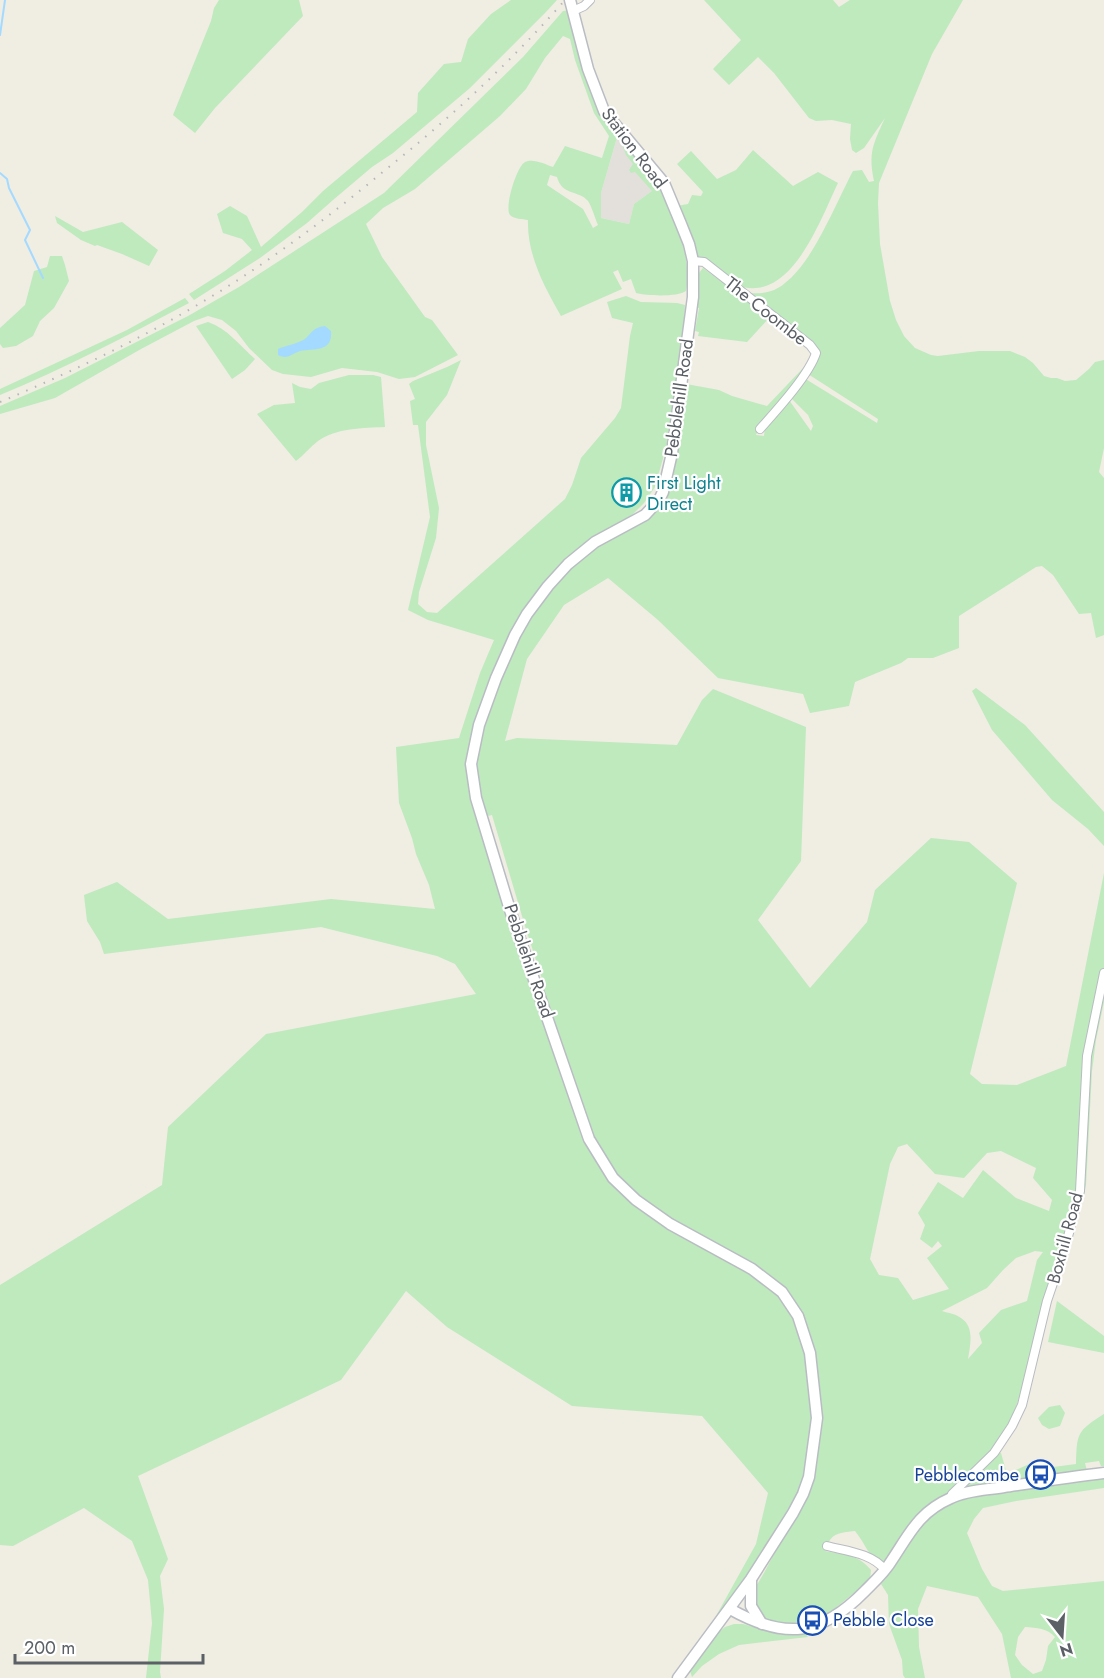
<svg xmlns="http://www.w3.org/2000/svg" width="1104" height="1678" viewBox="0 0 1104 1678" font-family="Jost,sans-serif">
  <rect width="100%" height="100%" fill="#f0ede3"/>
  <polygon fill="#e3e0db" points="618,134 658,187 634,204 629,224 601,218 601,193"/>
  <g fill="#beeabd" fill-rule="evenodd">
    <polygon points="219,0 299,0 303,16 215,108 195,133 173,115 211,21 214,8"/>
    <polygon points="511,0 557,0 545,13 470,88 393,153 372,167 333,200 307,223 260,258 194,300 189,294 225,271 252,250 242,239 223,233 217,214 230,206 247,216 261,247 302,212 323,191 417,112 418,93 444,64 461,62 468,39 491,14"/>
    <path d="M704,0H833L839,7L850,0H963L932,54L879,183L878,203L880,244L890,301L896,320L904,336L915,348L931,355L938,356L979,351H1010L1025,357L1033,363L1044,376L1051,378H1057L1065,381L1076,380L1089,369L1095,362L1104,360V448L1099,472L1104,478V635L1096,638L1091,613L1079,614L1053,575L1042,566L1036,567L959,616V648L933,658H908L901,663L855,682L849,706L810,713L803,694L718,678L658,620L608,578L564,605L527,659L505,741L517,738L677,745L702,700L713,689L806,727L801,861L758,920L810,988L867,922L875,890L931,838L969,842L1017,883L970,1074L982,1084L1017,1085L1066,1066L1104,873V1002L1096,1040L1092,1071L1086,1185L1067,1258L1060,1257L1025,1381L1009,1426L992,1450L1001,1453L1007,1474L1036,1461L1046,1468L1076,1464C1077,1433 1077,1431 1104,1414V1466H1101L1099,1461L1085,1463L1089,1479L1104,1477V1488L1016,1501L983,1508L974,1519L967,1533L982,1569L992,1586L1003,1591L1104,1581V1678H1011L1002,1634L978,1597L927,1586L918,1609L919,1647L925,1678H905L903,1675L902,1660L889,1624L888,1595L881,1584L887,1577L892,1567C867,1560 869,1548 855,1531C837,1533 831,1533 825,1551C844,1555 858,1554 871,1570L870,1580L828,1614L803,1622L786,1624L772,1622L762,1617L756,1608L755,1588L764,1573L808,1490L806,1477L790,1513L723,1610L716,1616L756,1544L768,1493L702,1416L572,1406L447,1327L406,1291L341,1380L138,1476L168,1559L160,1576L164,1609L160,1672L161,1678H146L152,1623L148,1580L132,1541L84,1508L13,1546L0,1545V1285L162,1185L168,1127L266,1034L476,994L455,964L437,956L321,927L104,954L100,942L87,921L84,895L117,882L168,919L331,899L435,909L429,885L416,854L412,838L399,803L396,747L459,738L480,673L494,640L428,620L408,610L430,517L418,425H413L410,401L415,399L409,384L413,381L447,367L461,360L447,395L426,422V445L439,508L436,538L419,592L418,604L427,612L437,613L565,499L572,485L581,458L615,418L621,408L630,336L633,323L612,318L607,302L626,296L641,302L677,303L685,305L684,325L667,444L655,487L644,503L632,515L636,523L655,510L686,384L719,390L732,396L767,406L806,365L786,395L761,424L756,435L764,436L765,427L789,400L811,431L813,426L808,415L792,399L794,396L793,392L804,378L877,423L878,419L808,374L821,352L751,297L750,293C763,294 775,292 785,283C813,262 836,203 853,171L862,170L869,182L874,181C868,153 873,144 885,118L864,148L856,153L852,150L850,139L851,124L832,120L816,121L809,118L774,73L758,57L729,85L713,69L741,40ZM492,815L525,926L545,988H536L479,818ZM907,1144L935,1174L964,1178L987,1153L1001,1151L1036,1168L1033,1178L1052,1200L1049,1211L1016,1198L983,1170L963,1198L938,1182L918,1213L925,1225L920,1239L932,1248L938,1241L942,1246L927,1258L949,1289L913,1300L898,1278L879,1275L870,1259L890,1164L898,1147ZM1035,1251L1043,1252L1037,1260L1027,1301L1001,1310L979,1333L982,1343L968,1359C970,1346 975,1327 961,1318C956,1314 948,1313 942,1311L987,1288L1003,1270L1016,1258ZM1025,1627C1037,1628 1047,1628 1055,1637L1048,1646L1046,1660L1042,1671L1033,1674L1022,1665L1015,1655L1018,1637Z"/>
    <path d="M571,10L618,134L601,193V218L629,224L634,204L652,191L635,172L631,173L629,170L633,164L626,155L622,144L623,140C632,151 642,161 650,173C669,202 694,256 686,291C678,297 648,296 636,293L631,279L623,282L618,270L613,272L622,289L561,316C544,286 527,255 528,220C523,219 513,219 510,215C504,207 517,166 525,162C533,158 545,164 553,167L565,146L602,158L609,136L594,113L575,60L570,39L563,36L545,58L526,89L500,116L415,189L383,208L366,224L382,257L425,317L432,320L458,355L415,377L399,379L377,372L342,368L311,377L283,374L272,370L249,348L236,331L222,320L208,316L194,321L141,349L55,398L0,414V406L65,378L188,316L239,287L384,193L523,57L563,11ZM550,175L557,177C562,196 579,190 588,201C592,207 595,218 598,225L593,228L583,209L547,185Z"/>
    <path d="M753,150L793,186L818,172L838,183C821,218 793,299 743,287L740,281L729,278L696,258L677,206L688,204L692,195L701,196L703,192L677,164L691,151L717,179L736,170Z"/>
    <polygon points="55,216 83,232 122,222 158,250 149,266 122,254 97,245 95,246 81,240 57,223"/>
    <polygon points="50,256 62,256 65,265 69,281 54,308 40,321 33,336 16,346 3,348 0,344 0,328 25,305 34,271 47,267"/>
    <polygon points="703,268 764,313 769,318 747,342 698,336 699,332 695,331 699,308 695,307 699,287 699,273"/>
    <path d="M185,298L189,303C127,336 65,368 0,395V389L127,330Z"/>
    <path d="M208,322C228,329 239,345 255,359L245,370L232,379L196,326Z"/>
    <path d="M349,375H373L381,377L385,427C363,428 336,428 318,441C310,447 304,455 296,461L257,414L274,405L295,403L292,383L300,387L311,389L319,383Z"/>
    <polygon points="976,688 1025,725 1104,812 1104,846 1088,829 1052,800 992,730 972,691"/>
    <polygon points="1057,1301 1104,1336 1104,1353 1048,1342"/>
    <polygon points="1060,1405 1065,1413 1060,1426 1049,1429 1042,1425 1038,1418 1049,1407"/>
    <polygon points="734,1624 743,1624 781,1635 805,1633 808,1637 739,1645 719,1654 702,1666 692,1677 690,1671 718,1633 725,1627"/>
  </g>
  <path fill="#a4daff" d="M325,326L331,331C333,353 313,348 300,351C291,354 288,360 278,355V349C285,346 299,343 305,339C313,332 312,328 325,326Z"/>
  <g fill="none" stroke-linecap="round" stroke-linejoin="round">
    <g stroke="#a4daff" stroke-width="2">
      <polyline points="0,35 5,0"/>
      <polyline points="0,173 7,179 9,188 30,230 25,240 43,278"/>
    </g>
    <defs>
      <g id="street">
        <polyline points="573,11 584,6 590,0"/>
        <path d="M693,261L704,262L810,345L816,353C809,375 776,411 760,429"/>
        <polyline points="951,1497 952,1494 994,1453 1012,1426 1022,1405 1047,1301 1065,1248 1080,1191 1087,1056 1104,973"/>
        <path d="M827,1546C846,1551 872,1553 885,1570"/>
      </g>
      <g id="secondary">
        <polyline points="570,0 588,69 604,111 664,183 681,224 689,244 693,261 693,297 672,453 663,492 659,500 645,515 595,542 568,564 548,586 527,614 515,635 496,678 479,725 471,764 476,798 510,910 589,1139 613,1178 636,1200 670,1224 752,1269 782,1292 798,1316 810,1353 817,1418 809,1477 803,1494 793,1513 751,1579 678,1678"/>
        <polyline points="751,1580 751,1606 762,1624"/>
        <path d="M730,1609C785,1640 821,1636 865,1591C875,1581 885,1572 892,1560C910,1533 919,1512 951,1498C967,1490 987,1490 1004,1487C1038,1482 1071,1477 1104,1473"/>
      </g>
    </defs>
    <use href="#street" stroke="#b8bcc1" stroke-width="10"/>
    <use href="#secondary" stroke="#b9bdc3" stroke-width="13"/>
    <use href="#street" stroke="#fff" stroke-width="8"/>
    <use href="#secondary" stroke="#fff" stroke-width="10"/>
    <path stroke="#b5b6b7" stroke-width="2" stroke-dasharray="1.5 8" stroke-linecap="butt" d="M0,402C88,365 174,323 253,270C299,239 342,206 384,171C449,119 510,63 565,0"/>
  </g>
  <defs>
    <symbol id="building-ring" viewBox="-11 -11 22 22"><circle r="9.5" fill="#fff" stroke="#0f9aa8" stroke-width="1.5"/><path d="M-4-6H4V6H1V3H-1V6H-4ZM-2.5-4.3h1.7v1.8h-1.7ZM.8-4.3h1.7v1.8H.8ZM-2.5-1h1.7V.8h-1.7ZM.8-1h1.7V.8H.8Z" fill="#0f9aa8"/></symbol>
    <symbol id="bus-ring" viewBox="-11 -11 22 22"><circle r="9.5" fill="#fff" stroke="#1a4fb4" stroke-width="1.5"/><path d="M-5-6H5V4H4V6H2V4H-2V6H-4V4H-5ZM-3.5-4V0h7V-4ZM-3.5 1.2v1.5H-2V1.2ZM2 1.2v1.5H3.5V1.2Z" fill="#1a4fb4"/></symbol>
  </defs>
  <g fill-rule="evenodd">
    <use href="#building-ring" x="610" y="476" width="33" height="33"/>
    <use href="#bus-ring" x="1024" y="1458" width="33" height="33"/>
    <use href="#bus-ring" x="796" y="1604" width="33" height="33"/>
  </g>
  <g text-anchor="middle" stroke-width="4.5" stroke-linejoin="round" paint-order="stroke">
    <g font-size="18" fill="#5b6066" stroke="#fff">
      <text transform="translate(634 148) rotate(53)" y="6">Station Road</text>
      <text transform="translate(766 311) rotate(38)" y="6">The Coombe</text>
      <text transform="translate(679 398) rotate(-82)" y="6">Pebblehill Road</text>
      <text transform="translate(529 961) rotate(71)" y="6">Pebblehill Road</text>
      <text transform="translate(1065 1238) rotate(-75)" y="6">Boxhill Road</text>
    </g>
    <g font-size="18" fill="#0d838f" stroke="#fff" text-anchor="start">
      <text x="647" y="489">First Light<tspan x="647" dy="21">Direct</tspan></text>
    </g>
    <g font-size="18" fill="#164399" stroke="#fff" text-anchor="end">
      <text x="1019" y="1481">Pebblecombe</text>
      <text x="833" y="1626" text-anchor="start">Pebble Close</text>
    </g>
  </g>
  <g transform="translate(1062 1636) rotate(163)" stroke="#ffffff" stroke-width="4.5" paint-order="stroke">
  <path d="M0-4.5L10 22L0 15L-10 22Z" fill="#5b6066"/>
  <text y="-9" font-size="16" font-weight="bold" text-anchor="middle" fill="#5b6066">N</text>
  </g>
  <path d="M15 1654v9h188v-9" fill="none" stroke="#5b6066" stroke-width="3"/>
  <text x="24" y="1654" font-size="18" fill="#5b6066" stroke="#ffffff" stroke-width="4.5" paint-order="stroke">200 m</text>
</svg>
